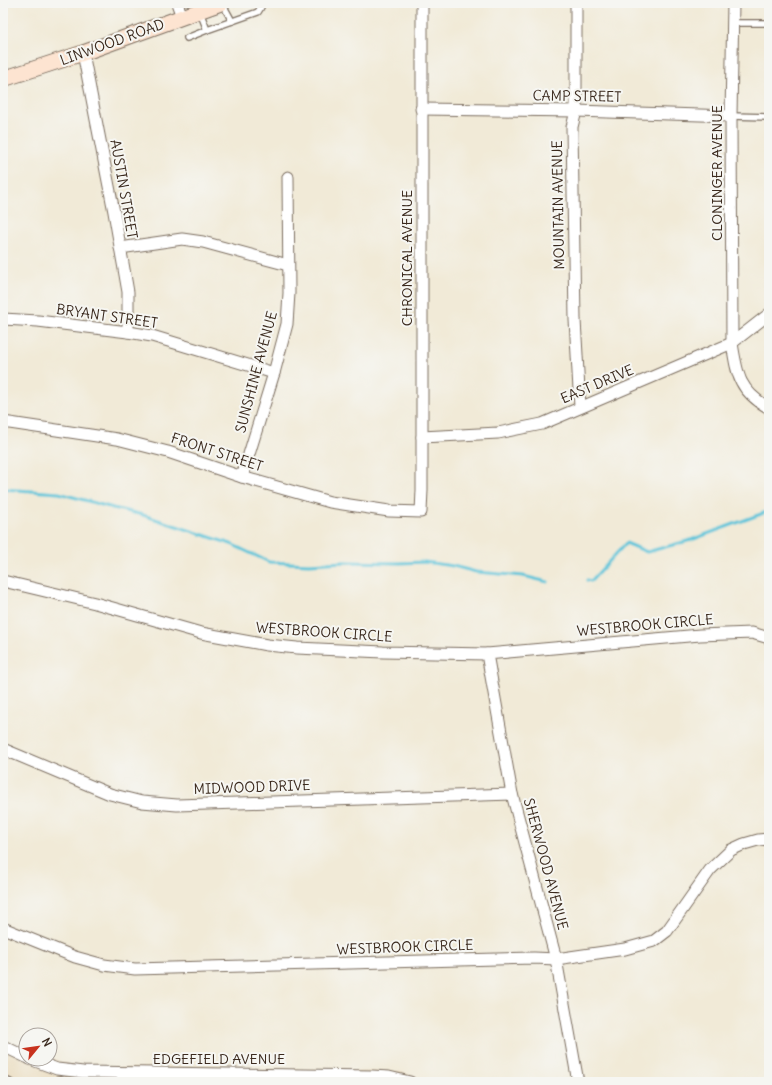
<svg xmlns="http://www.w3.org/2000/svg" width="772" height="1085" viewBox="0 0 772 1085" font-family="Delius,sans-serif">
  <rect width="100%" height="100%" fill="#f6f6f2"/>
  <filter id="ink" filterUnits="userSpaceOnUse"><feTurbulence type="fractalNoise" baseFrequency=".025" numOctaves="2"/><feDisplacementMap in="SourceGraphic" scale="8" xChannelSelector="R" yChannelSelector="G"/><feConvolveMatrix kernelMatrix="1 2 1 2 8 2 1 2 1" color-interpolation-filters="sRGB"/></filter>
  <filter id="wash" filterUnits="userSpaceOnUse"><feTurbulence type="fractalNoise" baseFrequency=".012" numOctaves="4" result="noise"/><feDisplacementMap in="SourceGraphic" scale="16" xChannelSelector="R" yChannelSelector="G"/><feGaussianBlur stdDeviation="0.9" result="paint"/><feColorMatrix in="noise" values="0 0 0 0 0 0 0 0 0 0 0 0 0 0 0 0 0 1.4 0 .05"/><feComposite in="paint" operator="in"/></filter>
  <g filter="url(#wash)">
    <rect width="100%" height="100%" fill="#f1ead7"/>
    <polygon fill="#e9d9ba" points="3,1041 26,1049 26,1059 50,1059 50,1058 77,1067 400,1072 430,1082 3,1082"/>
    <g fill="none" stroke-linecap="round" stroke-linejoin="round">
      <g stroke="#5dc5da" stroke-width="3">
        <polyline points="3,489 59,493 113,508 143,515 231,544 269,562 309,564 344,562 399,563 425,562 453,566 476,572 523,576 548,582"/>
        <polyline points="587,580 591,581 626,543 647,552 691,540 769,511"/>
      </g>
    </g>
  </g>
  <g filter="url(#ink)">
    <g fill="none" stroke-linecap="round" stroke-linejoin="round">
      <defs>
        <g id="lane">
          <polyline points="222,3 232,21"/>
          <polyline points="200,12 207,30 258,12 261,7 261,3"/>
          <polyline points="733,23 769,23"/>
          <polyline points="187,38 207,30"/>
          <polyline points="731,116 769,117"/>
          <polyline points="3,1079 10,1082"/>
        </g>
        <g id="street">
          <polyline points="177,3 182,17"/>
          <polyline points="576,3 576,111 572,127 575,320 580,407"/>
          <path d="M733,3L731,116L732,343C737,375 739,391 769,408"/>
          <polyline points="83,53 114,212 128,292 128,332"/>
          <polyline points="421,109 576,111 731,116"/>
          <polyline points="120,248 182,239 203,242 288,265"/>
          <polyline points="3,319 38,321 128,332 152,336 274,373"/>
          <polyline points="3,422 117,439 168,452 242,477 330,502 389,511 421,512 422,490 422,3"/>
          <polyline points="422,437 498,433 542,424 732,343 769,314"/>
          <polyline points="242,477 274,373 287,324 289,293 288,177"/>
          <polyline points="3,581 95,603 201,633 267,645 297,648 383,652 487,654 700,635 752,633 769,638"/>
          <polyline points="487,654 512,794 556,959 578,1082"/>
          <polyline points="3,749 110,794 142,802 177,805 512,794"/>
          <polyline points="3,928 75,957 104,965 135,969 534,958 556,959 625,949 654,941 667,931 710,870 731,850 744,844 758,840 769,839"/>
          <polyline points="3,1046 26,1057"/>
          <polyline points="30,1059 57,1069 83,1072 372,1076 389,1077 410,1082"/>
        </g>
        <polyline id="secondary" points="3,79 83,53 221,3"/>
      </defs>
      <use href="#lane" stroke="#7b6d5f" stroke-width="8"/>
      <use href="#street" stroke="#7b6d5f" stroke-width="13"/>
      <use href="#secondary" stroke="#7b6d5f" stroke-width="17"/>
      <use href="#lane" stroke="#fff" stroke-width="5.5"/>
      <use href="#street" stroke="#fff" stroke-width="11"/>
      <use href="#secondary" stroke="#fde4d1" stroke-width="15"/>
    </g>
  </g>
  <g text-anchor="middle" stroke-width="4" stroke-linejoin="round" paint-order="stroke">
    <g font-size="14" fill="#3b2a1e" stroke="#f6f6f2">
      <text transform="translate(112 42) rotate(-20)" y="5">LINWOOD ROAD</text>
      <text transform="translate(577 96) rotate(1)" y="5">CAMP STREET</text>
      <text transform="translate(717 173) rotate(-90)" y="5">CLONINGER AVENUE</text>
      <text transform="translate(124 189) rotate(80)" y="5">AUSTIN STREET</text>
      <text transform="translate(558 205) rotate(-91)" y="5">MOUNTAIN AVENUE</text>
      <text transform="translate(407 258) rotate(-90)" y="5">CHRONICAL AVENUE</text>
      <text transform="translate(107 316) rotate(8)" y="5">BRYANT STREET</text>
      <text transform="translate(256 372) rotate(-75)" y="5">SUNSHINE AVENUE</text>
      <text transform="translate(597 384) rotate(-23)" y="5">EAST DRIVE</text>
      <text transform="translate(217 452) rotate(18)" y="5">FRONT STREET</text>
      <text transform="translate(645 625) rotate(-5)" y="5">WESTBROOK CIRCLE</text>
      <text transform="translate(324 632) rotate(4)" y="5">WESTBROOK CIRCLE</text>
      <text transform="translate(252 787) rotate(-2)" y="5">MIDWOOD DRIVE</text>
      <text transform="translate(546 864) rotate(75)" y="5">SHERWOOD AVENUE</text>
      <text transform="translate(405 947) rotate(-2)" y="5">WESTBROOK CIRCLE</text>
      <text x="219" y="1064">EDGEFIELD AVENUE</text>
    </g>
  </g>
  <rect width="772" height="1085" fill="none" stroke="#f6f6f2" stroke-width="16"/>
  <g transform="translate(38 1047) rotate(61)"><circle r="19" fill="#f6f6f2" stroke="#aba49d"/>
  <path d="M0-3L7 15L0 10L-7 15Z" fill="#c8321e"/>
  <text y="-6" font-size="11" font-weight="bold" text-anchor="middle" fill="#3b2a1e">N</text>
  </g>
</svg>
